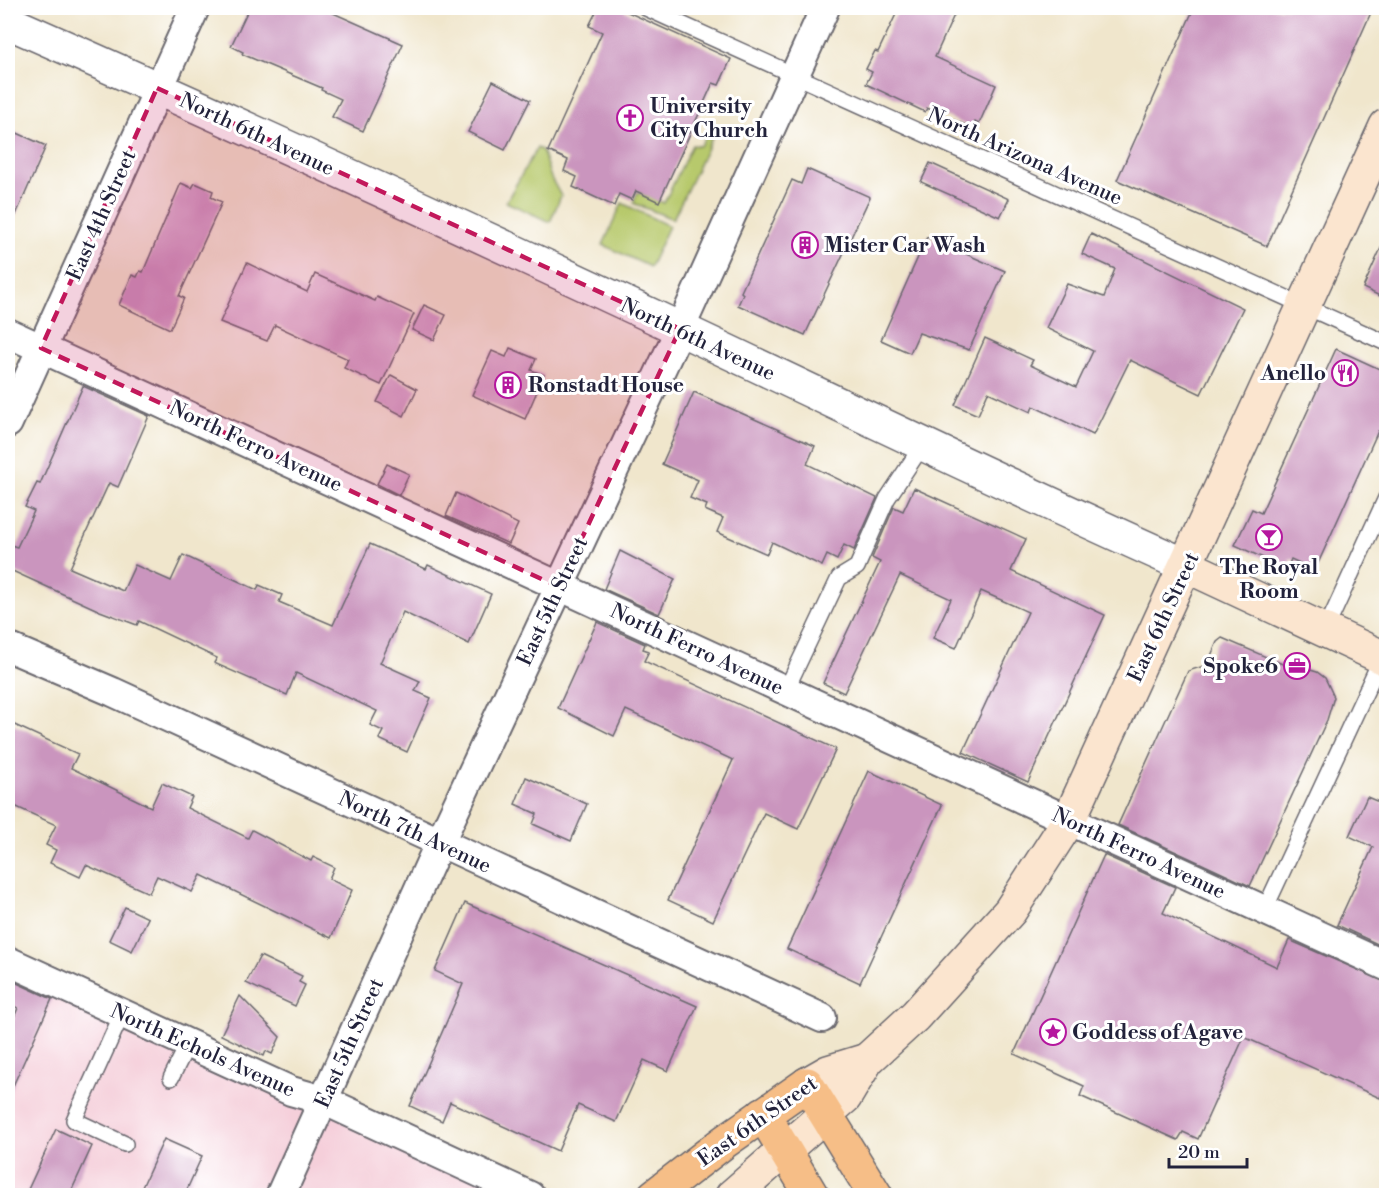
<svg xmlns="http://www.w3.org/2000/svg" width="1394" height="1203" viewBox="0 0 1394 1203" font-family="'Libre Bodoni',serif">
  <rect width="100%" height="100%" fill="#fff"/>
  <filter id="ink" filterUnits="userSpaceOnUse"><feTurbulence type="fractalNoise" baseFrequency=".0167" numOctaves="2"/><feDisplacementMap in="SourceGraphic" scale="12" xChannelSelector="R" yChannelSelector="G"/><feConvolveMatrix kernelMatrix="1 2 1 2 8 2 1 2 1" color-interpolation-filters="sRGB"/></filter>
  <filter id="wash" filterUnits="userSpaceOnUse"><feTurbulence type="fractalNoise" baseFrequency=".008" numOctaves="4" result="noise"/><feDisplacementMap in="SourceGraphic" scale="24" xChannelSelector="R" yChannelSelector="G"/><feGaussianBlur stdDeviation="1.35" result="paint"/><feColorMatrix in="noise" values="0 0 0 0 0 0 0 0 0 0 0 0 0 0 0 0 0 1.4 0 .05"/><feComposite in="paint" operator="in"/></filter>
  <g filter="url(#wash)">
    <rect width="100%" height="100%" fill="#f0e6cc"/>
    <polygon fill="#f5cfda" points="8,961 530,1196 8,1196"/>
    <g fill="#b7c96c" stroke="#6c7654" stroke-width="1.5">
      <polygon points="710,128 715,131 673,219 633,203 638,192 664,203 692,145 700,146"/>
      <polygon points="537,148 542,150 551,178 561,196 550,222 506,202"/>
      <polygon points="622,203 669,226 650,267 603,245"/>
    </g>
    <g id="blocks">
      <g fill="#ca95be">
        <polygon points="249,8 322,8 403,44 363,131 332,117 341,99 321,90 322,88 242,54 243,52 231,46"/>
        <polygon points="598,8 619,8 731,59 719,85 713,83 659,202 636,191 632,200 619,194 614,206 573,187 577,177 564,171 568,160 548,151 602,32 589,26"/>
        <polygon points="899,8 942,8 955,13 935,57 996,85 979,124 975,122 972,128 927,108 925,112 866,84 872,72 866,69 875,51 878,52"/>
        <polygon points="1194,8 1373,8 1267,246 1117,180"/>
        <polygon points="493,81 530,100 505,150 468,132"/>
        <polygon points="15,132 46,146 8,233 8,149"/>
        <polygon points="930,163 1009,199 1000,217 921,182"/>
        <polygon points="807,169 870,197 805,335 738,305 743,294 741,292 792,180 801,184"/>
        <polygon points="181,183 192,188 195,183 213,191 211,197 222,202 179,296 184,298 170,329 119,305 132,275 137,277 140,271 143,272"/>
        <polygon points="1091,234 1243,308 1201,394 1130,360 1093,435 1033,406 1031,412 988,392 978,415 955,405 985,338 1033,360 1030,365 1076,387 1093,351 1046,328 1067,284 1104,297 1115,269 1082,254"/>
        <polygon points="927,237 1005,271 969,350 919,333 910,353 881,340"/>
        <polygon points="1386,237 1386,299 1363,288"/>
        <polygon points="247,263 307,292 315,274 375,301 377,297 414,314 381,385 344,368 348,359 275,325 267,341 220,322"/>
        <polygon points="424,305 446,315 434,340 412,330"/>
        <polygon points="510,348 536,359 531,370 544,375 525,419 472,395 492,351 506,357"/>
        <polygon points="1336,349 1386,372 1386,435 1378,431 1315,570 1291,559 1287,569 1235,545 1252,509 1261,513"/>
        <polygon points="391,375 417,389 404,416 377,402"/>
        <polygon points="83,386 149,416 118,487 109,483 70,568 123,591 135,565 171,581 183,555 257,590 259,585 282,595 279,602 333,625 370,544 426,569 428,565 491,594 469,644 403,612 380,663 420,681 415,691 431,698 407,752 379,739 383,731 370,725 377,711 296,673 287,695 214,663 217,658 139,621 137,625 100,611 8,569 8,544 17,547 34,511 25,507 37,483 40,484"/>
        <polygon points="694,392 815,446 807,464 877,498 854,550 844,545 837,560 827,555 822,566 772,542 767,554 717,532 723,518 705,510 707,505 690,498 698,480 662,464"/>
        <polygon points="387,464 409,474 399,495 377,484"/>
        <polygon points="914,488 1026,539 1011,571 1105,615 1028,782 963,752 1028,612 981,591 956,648 933,638 951,599 900,575 844,693 823,683 880,562 872,558 894,507 903,511"/>
        <polygon points="456,493 518,524 509,544 446,516"/>
        <polygon points="620,551 675,579 659,614 604,589"/>
        <polygon points="597,622 645,644 643,649 649,651 644,661 836,749 798,829 764,813 713,921 668,900 733,760 626,710 614,736 558,708"/>
        <polygon points="1222,638 1287,666 1297,666 1317,672 1325,678 1334,697 1327,720 1250,886 1118,825 1188,671 1207,665 1217,642"/>
        <polygon points="8,722 78,754 71,768 151,807 162,783 192,797 187,808 248,838 252,830 311,861 313,857 334,867 329,879 352,890 331,938 201,875 192,892 157,876 149,893 86,865 80,877 50,863 56,850 46,845 56,825 8,803"/>
        <polygon points="869,771 942,805 860,983 787,949"/>
        <polygon points="526,777 587,804 571,841 533,824 537,814 515,804"/>
        <polygon points="1367,797 1386,805 1386,948 1337,925 1373,847 1349,836"/>
        <polygon points="1104,855 1175,887 1163,913 1277,967 1289,940 1386,982 1386,1083 1380,1098 1244,1037 1198,1139 1183,1132 1178,1140 1080,1096 1084,1086 1014,1054"/>
        <polygon points="465,903 697,1006 668,1071 644,1060 616,1122 578,1105 558,1151 450,1102 442,1121 410,1106 463,984 435,971"/>
        <polygon points="125,907 148,918 132,951 109,940"/>
        <polygon points="260,956 302,976 299,982 305,985 295,1006 246,983"/>
        <polygon points="8,979 52,999 8,1097 8,1031 18,1008 8,1003"/>
        <polygon points="240,996 280,1037 272,1054 266,1051 264,1056 221,1035"/>
        <polygon points="56,1129 92,1146 69,1196 25,1196"/>
        <polygon points="164,1139 202,1156 184,1196 138,1196"/>
      </g>
    </g>
  </g>
  <g filter="url(#ink)">
    <use href="#blocks" fill-opacity="0" stroke="#6a676e" stroke-width="1.5"/>
    <g fill="none" stroke-linecap="round" stroke-linejoin="round">
      <defs>
        <g id="service">
          <polyline points="646,8 1386,343"/>
          <polyline points="1325,631 1386,498"/>
          <polyline points="786,690 839,578 857,567 887,499 922,446"/>
          <polyline points="1264,911 1382,657"/>
          <polyline points="122,1014 74,1120 125,1144"/>
          <polyline points="171,1078 188,1044"/>
        </g>
        <g id="minor">
          <polyline points="8,333 1386,966"/>
          <polyline points="8,423 195,8"/>
          <polyline points="8,647 113,692 822,1018"/>
          <polyline points="8,961 291,1091 323,1100 530,1196"/>
          <polyline points="280,1196 439,844 680,329 825,8"/>
        </g>
        <path id="tertiary" d="M8,22C233,121 456,224 678,328C848,408 1016,490 1187,566"/>
        <g id="secondary">
          <polyline points="1187,566 1386,659"/>
          <polyline points="807,1084 828,1072 867,1060"/>
          <polyline points="732,1196 845,1097 867,1060 915,1016 1010,911 1069,820 1386,126"/>
        </g>
        <g id="primary">
          <polyline points="763,1114 812,1196"/>
          <polyline points="654,1196 724,1142 807,1084 876,1196"/>
        </g>
      </defs>
      <use href="#service" stroke="#6a676e" stroke-width="18"/>
      <use href="#minor" stroke="#6a676e" stroke-width="32"/>
      <use href="#tertiary" stroke="#6a676e" stroke-width="36"/>
      <use href="#secondary" stroke="#6a676e" stroke-width="36"/>
      <use href="#primary" stroke="#6a676e" stroke-width="36"/>
      <use href="#service" stroke="#fff" stroke-width="15"/>
      <use href="#minor" stroke="#fff" stroke-width="28"/>
      <use href="#tertiary" stroke="#fff" stroke-width="33"/>
      <use href="#secondary" stroke="#fbe5cf" stroke-width="33"/>
      <use href="#primary" stroke="#f6be87" stroke-width="33"/>
    </g>
  </g>
  <path fill="#c2185b" fill-opacity="0.2" stroke="#c2185b" stroke-width="4.5" stroke-dasharray="12 8" stroke-linejoin="round" d="M157,88L680,329L559,587L41,348Z"/>
  <defs>
    <symbol id="church-ring" viewBox="-11 -11 22 22"><circle r="9.5" fill="#fff" stroke="#b5179e" stroke-width="1.5"/><path d="M-1.2-6h2.4v3.5h3.3v2.4h-3.3V6h-2.4V-.1h-3.3v-2.4h3.3Z" fill="#b5179e"/></symbol>
    <symbol id="building-ring" viewBox="-11 -11 22 22"><circle r="9.5" fill="#fff" stroke="#b5179e" stroke-width="1.5"/><path d="M-4-6H4V6H1V3H-1V6H-4ZM-2.5-4.3h1.7v1.8h-1.7ZM.8-4.3h1.7v1.8H.8ZM-2.5-1h1.7V.8h-1.7ZM.8-1h1.7V.8H.8Z" fill="#b5179e"/></symbol>
    <symbol id="restaurant-ring" viewBox="-11 -11 22 22"><circle r="9.5" fill="#fff" stroke="#b5179e" stroke-width="1.5"/><path d="M-5-6h1v4h1v-4h1v4h1v-4h1v5L-1.5 .5V6h-2V.5L-5-1ZM5-6V6H3V1.5H1.5Q1.5-4 5-6Z" fill="#b5179e"/></symbol>
    <symbol id="bar-ring" viewBox="-11 -11 22 22"><circle r="9.5" fill="#fff" stroke="#b5179e" stroke-width="1.5"/><path d="M-6-5H6L.8 .8V4.5H3.5V6h-7V4.5H-.8V.8Z" fill="#b5179e"/></symbol>
    <symbol id="office-ring" viewBox="-11 -11 22 22"><circle r="9.5" fill="#fff" stroke="#b5179e" stroke-width="1.5"/><path d="M-6-3h4V-5.5h4V-3h4V5H-6ZM-1-4.5V-3h2v-1.5ZM-6 0V1H6V0Z" fill="#b5179e"/></symbol>
    <symbol id="sight-ring" viewBox="-11 -11 22 22"><circle r="9.5" fill="#fff" stroke="#b5179e" stroke-width="1.5"/><path d="M0-6L1.8-2.2L6-1.7L2.9 1.2L3.7 5.4L0 3.3L-3.7 5.4L-2.9 1.2L-6-1.7L-1.8-2.2Z" fill="#b5179e"/></symbol>
  </defs>
  <g fill-rule="evenodd">
    <use href="#church-ring" x="615" y="103" width="30" height="30"/>
    <use href="#building-ring" x="790" y="230" width="30" height="30"/>
    <use href="#restaurant-ring" x="1330" y="358" width="30" height="30"/>
    <use href="#building-ring" x="493" y="370" width="30" height="30"/>
    <use href="#bar-ring" x="1254" y="522" width="30" height="30"/>
    <use href="#office-ring" x="1282" y="651" width="30" height="30"/>
    <use href="#sight-ring" x="1038" y="1017" width="30" height="30"/>
  </g>
  <g text-anchor="middle" stroke-width="6" stroke-linejoin="round" paint-order="stroke">
    <g font-size="21" font-weight="bold" fill="#22223b" stroke="#fff" text-anchor="start">
      <text x="650" y="113">University<tspan x="650" dy="24">City Church</tspan></text>
      <text x="824" y="252">Mister Car Wash</text>
      <text x="1326" y="380" text-anchor="end">Anello</text>
      <text x="528" y="392">Ronstadt House</text>
      <text x="1269" y="574" text-anchor="middle">The Royal<tspan x="1269" dy="24">Room</tspan></text>
      <text x="1278" y="673" text-anchor="end">Spoke6</text>
      <text x="1072" y="1039">Goddess of Agave</text>
    </g>
    <g font-size="21" fill="#22223b" stroke="#fff">
      <text transform="translate(257 134) rotate(25)" y="7">North 6th Avenue</text>
      <text transform="translate(1025 156) rotate(24)" y="7">North Arizona Avenue</text>
      <text transform="translate(101 215) rotate(-66)" y="7">East 4th Street</text>
      <text transform="translate(698 339) rotate(25)" y="7">North 6th Avenue</text>
      <text transform="translate(256 446) rotate(25)" y="7">North Ferro Avenue</text>
      <text transform="translate(552 601) rotate(-65)" y="7">East 5th Street</text>
      <text transform="translate(1163 617) rotate(-65)" y="7">East 6th Street</text>
      <text transform="translate(697 649) rotate(25)" y="7">North Ferro Avenue</text>
      <text transform="translate(415 832) rotate(25)" y="7">North 7th Avenue</text>
      <text transform="translate(1139 853) rotate(25)" y="7">North Ferro Avenue</text>
      <text transform="translate(349 1043) rotate(-66)" y="7">East 5th Street</text>
      <text transform="translate(203 1050) rotate(24)" y="7">North Echols Avenue</text>
      <text transform="translate(757 1121) rotate(-35)" y="7">East 6th Street</text>
    </g>
  </g>
  <rect width="1394" height="1203" fill="none" stroke="#fff" stroke-width="30"/>
  <path d="M1169 1158v9h78v-9" fill="none" stroke="#22223b" stroke-width="3"/>
  <text x="1178" y="1158" font-size="18" fill="#22223b" stroke="#ffffff" stroke-width="4.5" paint-order="stroke">20 m</text>
</svg>
